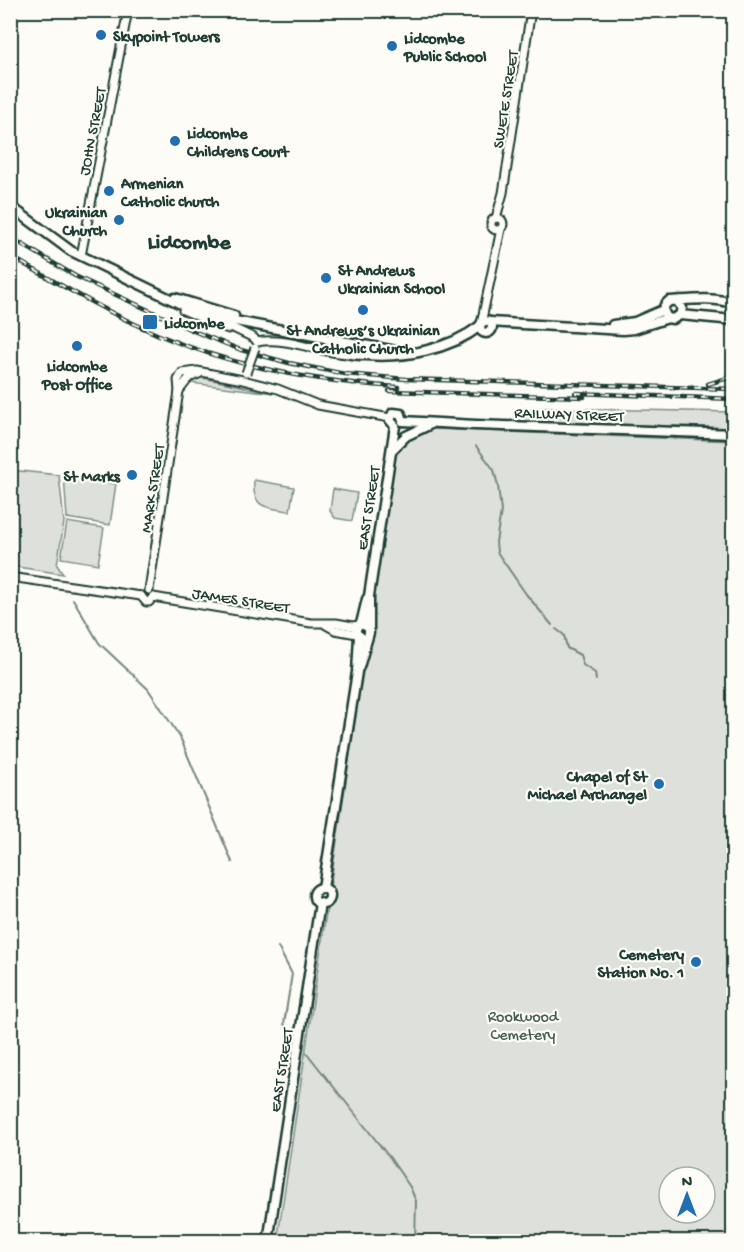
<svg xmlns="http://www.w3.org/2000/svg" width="744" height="1252" viewBox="0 0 744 1252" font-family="'Gochi Hand',sans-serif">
  <rect width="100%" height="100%" fill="#fdfcf7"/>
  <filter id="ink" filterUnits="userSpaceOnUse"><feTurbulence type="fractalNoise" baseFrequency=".0167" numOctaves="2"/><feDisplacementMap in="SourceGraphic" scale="12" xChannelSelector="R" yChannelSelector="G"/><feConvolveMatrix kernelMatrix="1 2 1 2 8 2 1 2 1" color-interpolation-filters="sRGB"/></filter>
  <g filter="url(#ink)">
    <g fill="#dde0db" stroke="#7e8e88" stroke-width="1.5" fill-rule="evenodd">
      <polygon points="198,377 274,393 190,383 193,379"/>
      <polygon points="542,408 733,412 733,428 515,421 515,416"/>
      <path d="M434,429L733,441V1241L277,1242L393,466C399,440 410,435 434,429ZM669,1177H705V1213H669Z"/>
      <polygon points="10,470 59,475 64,522 57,565 63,574 11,566"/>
      <polygon points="64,476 116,484 110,525 67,518"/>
      <path d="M254,480L294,487L290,511C268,508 251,509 254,480Z"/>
      <polygon points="333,489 357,493 352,521 335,518 330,511"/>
      <polygon points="67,522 104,528 98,564 61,558"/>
    </g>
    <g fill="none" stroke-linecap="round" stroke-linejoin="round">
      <g stroke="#75877f" stroke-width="2">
        <polyline points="476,446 494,470 498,486 501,511 496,542 497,552 526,594 552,625"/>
        <polyline points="73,599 99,643 148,689 180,737 232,862"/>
        <polyline points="556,629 564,635 567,648 580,655 583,665 595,673 596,680"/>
        <polyline points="278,947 292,974 284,1024 291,1033"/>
        <polyline points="306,1052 390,1158 410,1187 416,1201 415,1242"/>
        <polyline points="416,1234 421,1242"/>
      </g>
      <defs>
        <g id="minor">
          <circle cx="497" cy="224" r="6"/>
          <polyline points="496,218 503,193 531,10"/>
          <polyline points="81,256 128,10"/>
          <polyline points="183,310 228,329"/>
          <path d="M219,318L229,326L254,338L257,342C287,336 318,353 348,354"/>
          <polyline points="481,324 501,229"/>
          <polyline points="179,391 189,378 199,374"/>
          <polyline points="10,577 141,596"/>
          <polyline points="149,590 179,391 178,380 182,373 197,371 243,380 278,389 318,405 390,418"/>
          <polyline points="141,596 146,602 149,602 153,597"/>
          <polyline points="153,597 311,623 336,623 353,626 359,625"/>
          <polyline points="326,625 335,630 357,634"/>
        </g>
        <g id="major">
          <path d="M10,206L71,251L189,308L214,317L325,338C334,341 339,350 347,353C353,355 360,355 366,355C404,358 449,350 480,326"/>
          <polyline points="175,298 234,316"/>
          <path d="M678,302L682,308L680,315L673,319L667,318L663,310L665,305L669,301C689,300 714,296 734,304"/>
          <polyline points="680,315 734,320"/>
          <circle cx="486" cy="327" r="6"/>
          <polyline points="490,322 623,330 634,329 668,318"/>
          <polyline points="613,325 635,322 663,310"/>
          <polyline points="331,339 401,352"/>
          <polyline points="403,421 476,425 734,434"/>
          <polyline points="395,426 390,420 393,413 401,414 403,421"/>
          <polyline points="393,449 406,436 429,425"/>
          <polyline points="361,624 367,599"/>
          <polyline points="361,637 356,633 356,627 361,624 368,627"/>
          <polyline points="359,667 369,633 369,596 395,426"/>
          <polyline points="323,888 357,672 359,636"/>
          <circle cx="322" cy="896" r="8"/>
          <polyline points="268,1242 320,903"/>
        </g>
      </defs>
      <use href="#minor" stroke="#1f3d34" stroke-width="11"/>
      <use href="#major" stroke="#1f3d34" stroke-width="13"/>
      <use href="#minor" stroke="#fdfcf7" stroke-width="7"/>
      <use href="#major" stroke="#fdfcf7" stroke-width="8"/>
      <defs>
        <g id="rail">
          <polyline points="10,237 75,276 196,332 241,350 289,363 345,374 406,379 734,389"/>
          <path d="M10,256C59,284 108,313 159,335C234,367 317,382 398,387"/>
          <polyline points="708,384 734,376"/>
          <polyline points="389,391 584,397"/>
          <polyline points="575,393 734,399"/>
        </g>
      </defs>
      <use href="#rail" stroke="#1f3d34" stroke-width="4.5"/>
      <use href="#rail" stroke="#fdfcf7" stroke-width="2" stroke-dasharray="7" stroke-linecap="butt"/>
      <defs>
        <polyline id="minor-bridge" points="246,373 255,348"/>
      </defs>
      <use href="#minor-bridge" stroke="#1f3d34" stroke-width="11" stroke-linecap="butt"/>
      <use href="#minor-bridge" stroke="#fdfcf7" stroke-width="7"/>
    </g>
  </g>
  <g fill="#1f6fb2" stroke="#fdfcf7" stroke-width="2">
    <circle cx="101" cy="35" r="6"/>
    <circle cx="392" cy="46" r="6"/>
    <circle cx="175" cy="141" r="6"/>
    <circle cx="109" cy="191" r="6"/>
    <circle cx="119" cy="220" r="6"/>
    <circle cx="326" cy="278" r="6"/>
    <circle cx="363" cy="310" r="6"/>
    <rect x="142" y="314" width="16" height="16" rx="3"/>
    <circle cx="77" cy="346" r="6"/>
    <circle cx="132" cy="475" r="6"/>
    <circle cx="659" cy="784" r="6"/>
    <circle cx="696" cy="962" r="6"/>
  </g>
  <g text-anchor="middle" stroke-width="4.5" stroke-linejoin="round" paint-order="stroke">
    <g font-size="16" font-weight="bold" fill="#1f3d34" stroke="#fdfcf7" text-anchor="start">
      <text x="113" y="41">Skypoint Towers</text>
      <text x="404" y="43">Lidcombe<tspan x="404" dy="18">Public School</tspan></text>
      <text x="187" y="138">Lidcombe<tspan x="187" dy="18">Childrens Court</tspan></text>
      <text x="121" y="188">Armenian<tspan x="121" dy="18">Catholic church</tspan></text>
      <text x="107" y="217" text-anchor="end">Ukrainian<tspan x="107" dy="18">Church</tspan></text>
      <text x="338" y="275">St Andrews<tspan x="338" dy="18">Ukrainian School</tspan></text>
      <text x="164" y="328">Lidcombe</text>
      <text x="363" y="335" text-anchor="middle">St Andrews’s Ukrainian<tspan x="363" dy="18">Catholic Church</tspan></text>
      <text x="77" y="371" text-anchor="middle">Lidcombe<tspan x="77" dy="18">Post Office</tspan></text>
      <text x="120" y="481" text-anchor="end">St Marks</text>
      <text x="647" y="781" text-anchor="end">Chapel of St<tspan x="647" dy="18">Michael Archangel</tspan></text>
      <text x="684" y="959" text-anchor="end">Cemetery<tspan x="684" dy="18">Station No. 1</tspan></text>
    </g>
    <g font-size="16" fill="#1f3d34" stroke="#fdfcf7">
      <text transform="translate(504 99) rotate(-81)" y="6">SWETE STREET</text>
      <text transform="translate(91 131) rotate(-79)" y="6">JOHN STREET</text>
      <text transform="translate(569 413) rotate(2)" y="6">RAILWAY STREET</text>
      <text transform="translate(151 488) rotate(-81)" y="6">MARK STREET</text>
      <text transform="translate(367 508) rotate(-81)" y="6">EAST STREET</text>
      <text transform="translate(241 599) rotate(9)" y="6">JAMES STREET</text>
      <text transform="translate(280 1070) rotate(-81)" y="6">EAST STREET</text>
    </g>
    <g font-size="16" fill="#455e55" stroke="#fdfcf7">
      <text x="523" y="1021">Rookwood<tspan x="523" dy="18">Cemetery</tspan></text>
    </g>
    <g font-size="22" font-weight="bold" fill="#1f3d34" stroke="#fdfcf7">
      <text x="189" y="248">Lidcombe</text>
    </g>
  </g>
  <rect width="744" height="1252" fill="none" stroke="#fdfcf7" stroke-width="36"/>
  <rect x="18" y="18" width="708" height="1216" fill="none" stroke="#1f3d34" stroke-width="2" filter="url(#ink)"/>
  <g transform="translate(687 1195)"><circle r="28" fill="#fdfcf7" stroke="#a4b0a9" stroke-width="1.5"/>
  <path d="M0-4.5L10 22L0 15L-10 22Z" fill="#1f6fb2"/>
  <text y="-9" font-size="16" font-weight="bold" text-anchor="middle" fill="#1f3d34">N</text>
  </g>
</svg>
